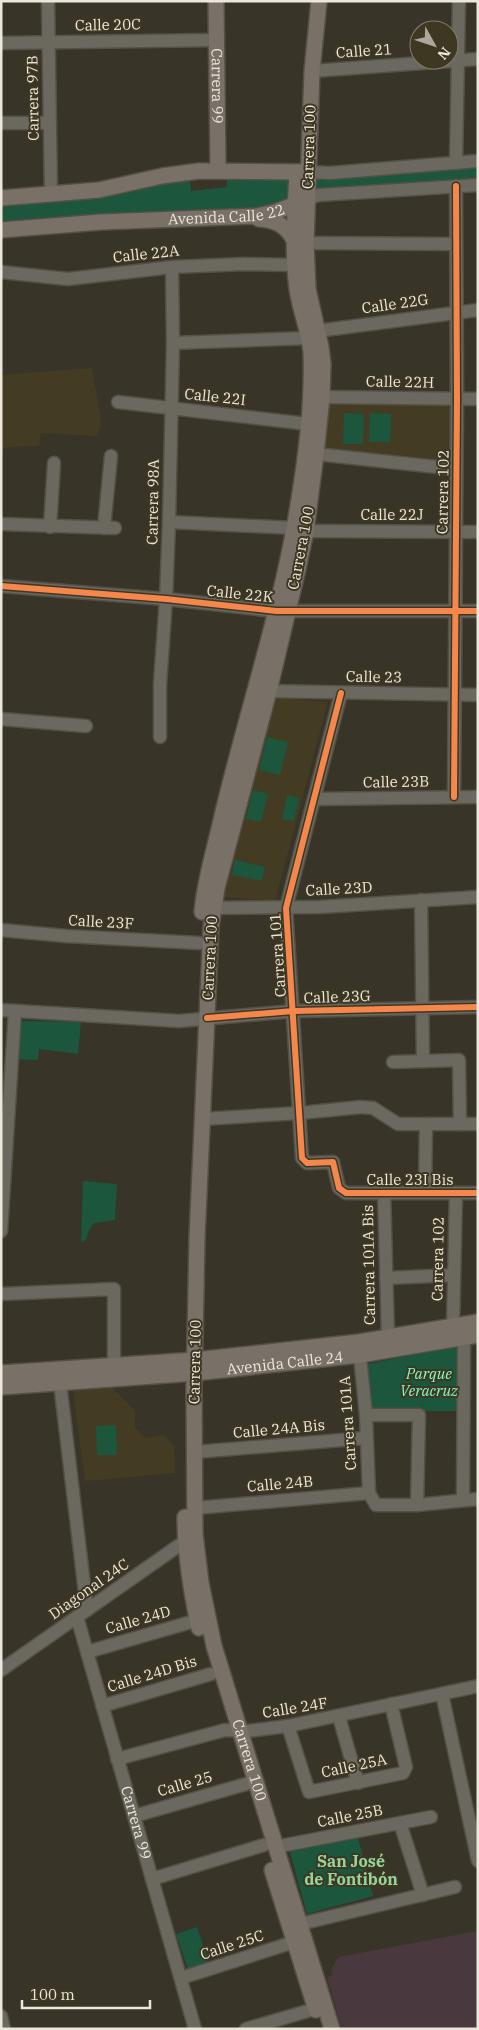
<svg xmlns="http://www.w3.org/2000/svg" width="479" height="2030" viewBox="0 0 479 2030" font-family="'IBM Plex Serif',serif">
  <rect width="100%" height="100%" fill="#383428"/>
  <polygon fill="#49383e" points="477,1931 478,2029 342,2029 327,1977 332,1975 332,1967 339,1957"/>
  <g fill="#443c22">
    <polygon points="92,368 101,421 97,436 41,433 39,446 8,447 1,449 1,375"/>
    <polygon points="328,405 449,405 449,460 324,448"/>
    <polygon points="274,698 328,702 275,901 224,897"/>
    <polygon points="112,1388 135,1411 135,1428 146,1438 164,1435 174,1446 175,1473 85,1481 73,1391"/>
  </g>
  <g fill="#1b563d">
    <polygon points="478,166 478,181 314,192 313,178"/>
    <polygon points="227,175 286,179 290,182 290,198 271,209 1,223 1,203 190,179 191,191 227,187"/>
    <polygon points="344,413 364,414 363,444 343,444"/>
    <polygon points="370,413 391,414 390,442 369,442"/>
    <polygon points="267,737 288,742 280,775 259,770"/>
    <polygon points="253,790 268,794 261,822 246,819"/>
    <polygon points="287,795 299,798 294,821 282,819"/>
    <polygon points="235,860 265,867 262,881 232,875"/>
    <polygon points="20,1021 81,1022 78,1054 39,1049 38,1060 17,1059"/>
    <polygon points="83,1181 117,1184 115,1220 94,1223 89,1230 86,1240 81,1242"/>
    <polygon points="457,1346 458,1411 369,1411 363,1365"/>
    <polygon points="116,1425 117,1455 97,1455 96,1426"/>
    <polygon points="357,1834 373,1896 307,1914 290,1852"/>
    <polygon points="197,1927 209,1962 188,1969 176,1934"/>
  </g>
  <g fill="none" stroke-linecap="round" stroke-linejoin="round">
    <defs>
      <g id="minor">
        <polyline points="48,1 51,194"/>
        <polyline points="1,43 216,40"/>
        <polyline points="312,71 478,59"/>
        <polyline points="1,123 50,123"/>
        <polyline points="456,163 459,1"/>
        <polyline points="308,172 330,173 478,161"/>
        <polyline points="307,199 319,195 478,185"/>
        <polyline points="306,243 456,244"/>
        <polyline points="1,272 68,279 172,267 244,264 295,265"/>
        <polyline points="317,331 478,310"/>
        <polyline points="173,343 309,338"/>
        <polyline points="322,397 478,399"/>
        <polyline points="118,402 308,424"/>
        <polyline points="316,454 456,469"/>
        <polyline points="169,522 294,528"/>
        <polyline points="1,524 115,528"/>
        <polyline points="50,527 54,463"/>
        <polyline points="104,528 111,456"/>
        <polyline points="306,531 478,532"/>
        <polyline points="1,586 166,599 276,611 478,611"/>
        <polyline points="269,691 478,695"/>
        <polyline points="341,693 286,908 302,1158 307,1163 333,1162 339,1188 346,1193 478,1193"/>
        <polyline points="1,719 86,726"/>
        <polyline points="160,737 160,684 166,599 169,522 173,343 172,267"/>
        <polyline points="454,797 457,399 456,186"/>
        <polyline points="315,799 478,797"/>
        <polyline points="421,900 423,1061"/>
        <polyline points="206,908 320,907 478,897"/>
        <polyline points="1,930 66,936 199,943"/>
        <polyline points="1,1010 179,1021 294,1011 478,1007"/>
        <polyline points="393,1062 459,1060 460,1124"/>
        <polyline points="203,1119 300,1113 361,1107 373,1108 398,1124 478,1124"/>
        <polyline points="384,1192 388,1337"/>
        <polyline points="425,1192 426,1124"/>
        <polyline points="1,1231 15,1011"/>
        <polyline points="386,1278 454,1275"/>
        <polyline points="1,1294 114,1289 114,1365"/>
        <polyline points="453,1326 456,1193"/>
        <polyline points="359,1347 366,1415 369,1493 376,1505 417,1505 478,1499"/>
        <polyline points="60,1383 87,1610"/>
        <polyline points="366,1415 419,1415 417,1505"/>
        <polyline points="195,1452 366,1438"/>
        <polyline points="463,1500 464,1337"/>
        <polyline points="195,1508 369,1493"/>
        <path id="s1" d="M77,1617L195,2029"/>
        <polyline points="87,1652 198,1620"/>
        <polyline points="1,1670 191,1537"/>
        <polyline points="442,1694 478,1861"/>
        <polyline points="102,1706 211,1674"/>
        <polyline points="339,1717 358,1783"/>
        <polyline points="288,1726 309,1792 403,1773 406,1767 391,1704"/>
        <polyline points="117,1759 225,1730 248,1731 288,1726 478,1686"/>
        <polyline points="134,1816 246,1784"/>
        <polyline points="400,1823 423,1895"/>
        <polyline points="275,1847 431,1817"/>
        <polyline points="152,1879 264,1845"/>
        <polyline points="300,1924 455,1887"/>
        <polyline points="181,1978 294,1942"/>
        <polyline points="1,2016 4,2029"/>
        <polyline points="246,2029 325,2006"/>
      </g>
      <g id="major">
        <path id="s2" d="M216,1L218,170"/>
        <path id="s3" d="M319,1L312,71L306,243L308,289L321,347L323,364L322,397L316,454L306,531L298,569L269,691L217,888L211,927L197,1238L194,1390L195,1534L201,1583L214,1646L332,2029"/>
        <polyline points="1,198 99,190 162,176 199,171 307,172"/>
        <path d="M259,219C275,220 286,225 294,240"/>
        <path id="s4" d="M1,230L101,222L256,216L275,212L304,201"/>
        <path d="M202,912C205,878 216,844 223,812C248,707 283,605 299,499C307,451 313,401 311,352C309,331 300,310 297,289C292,251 295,211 297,172"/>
        <polyline points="1,1373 195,1360 359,1342 478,1322"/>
        <path id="s5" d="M1,1387L195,1373L360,1355L478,1335"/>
        <path d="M185,1517C185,1554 191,1591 199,1628"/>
        <polyline points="272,1870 316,2010"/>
      </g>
    </defs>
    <use href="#minor" stroke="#545046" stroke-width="15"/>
    <use href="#major" stroke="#545046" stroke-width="18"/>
    <use href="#minor" stroke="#6a685f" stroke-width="12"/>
    <use href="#major" stroke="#797067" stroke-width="15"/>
    <defs>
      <g id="cycleway">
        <polyline points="1,586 166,599 276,611 478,611"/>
        <polyline points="341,693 286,908 302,1158 307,1163 333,1162 339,1188 346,1193 478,1193"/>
        <polyline points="454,797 457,399 456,186"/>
        <polyline points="207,1018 294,1011 478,1007"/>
      </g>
    </defs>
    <use href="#cycleway" stroke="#3e3722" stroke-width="9"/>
    <use href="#cycleway" stroke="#f5874c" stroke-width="6"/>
  </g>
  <g text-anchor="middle" stroke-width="4" stroke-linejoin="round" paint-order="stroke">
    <g font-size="15" fill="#ece7db" stroke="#3e3722">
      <text transform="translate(108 25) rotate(-1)" y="5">Calle 20C</text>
      <text transform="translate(364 51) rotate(-4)" y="5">Calle 21</text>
      <text dy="5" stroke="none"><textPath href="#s2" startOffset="85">Carrera 99</textPath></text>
      <text transform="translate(33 98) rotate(-91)" y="5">Carrera 97B</text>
      <text transform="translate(309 147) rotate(-88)" y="5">Carrera 100</text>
      <text dy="5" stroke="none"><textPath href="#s4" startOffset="226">Avenida Calle 22</textPath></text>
      <text transform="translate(146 254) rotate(-6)" y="5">Calle 22A</text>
      <text transform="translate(395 304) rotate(-8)" y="5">Calle 22G</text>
      <text transform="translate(400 382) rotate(1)" y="5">Calle 22H</text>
      <text transform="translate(215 397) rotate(6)" y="5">Calle 22I</text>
      <text transform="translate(443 492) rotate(-89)" y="5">Carrera 102</text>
      <text transform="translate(153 502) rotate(-89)" y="5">Carrera 98A</text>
      <text x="392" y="520">Calle 22J</text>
      <text transform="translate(301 548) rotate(-79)" y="5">Carrera 100</text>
      <text transform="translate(240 594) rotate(6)" y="5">Calle 22K</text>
      <text transform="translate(374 677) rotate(1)" y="5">Calle 23</text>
      <text transform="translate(396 782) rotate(-1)" y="5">Calle 23B</text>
      <text transform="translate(339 889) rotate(-3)" y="5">Calle 23D</text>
      <text transform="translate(101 922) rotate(3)" y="5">Calle 23F</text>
      <text transform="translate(278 955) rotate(-94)" y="5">Carrera 101</text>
      <text transform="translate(210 958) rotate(-87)" y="5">Carrera 100</text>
      <text transform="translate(337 997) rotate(-2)" y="5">Calle 23G</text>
      <text x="410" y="1185">Calle 23I Bis</text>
      <text transform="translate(438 1259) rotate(-89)" y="5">Carrera 102</text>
      <text transform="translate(369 1265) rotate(-91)" y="5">Carrera 101A Bis</text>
      <text transform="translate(195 1362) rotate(-89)" y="5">Carrera 100</text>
      <text dy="5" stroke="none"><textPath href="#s5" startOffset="285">Avenida Calle 24</textPath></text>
      <text transform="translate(348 1423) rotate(-94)" y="5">Carrera 101A</text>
      <text transform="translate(279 1429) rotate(-5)" y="5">Calle 24A Bis</text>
      <text transform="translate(280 1484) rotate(-5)" y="5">Calle 24B</text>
      <text transform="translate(89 1589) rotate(-35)" y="5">Diagonal 24C</text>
      <text transform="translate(138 1620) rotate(-16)" y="5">Calle 24D</text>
      <text transform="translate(152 1674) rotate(-17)" y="5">Calle 24D Bis</text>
      <text transform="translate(295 1708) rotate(-9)" y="5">Calle 24F</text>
      <text dy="5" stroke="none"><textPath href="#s3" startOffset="1781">Carrera 100</textPath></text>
      <text transform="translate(354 1766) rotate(-12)" y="5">Calle 25A</text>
      <text transform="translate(185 1784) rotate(-16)" y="5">Calle 25</text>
      <text transform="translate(350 1816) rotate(-11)" y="5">Calle 25B</text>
      <text dy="5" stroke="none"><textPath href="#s1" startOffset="214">Carrera 99</textPath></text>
      <text transform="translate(232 1945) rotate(-18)" y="5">Calle 25C</text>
    </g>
    <g font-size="15" font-style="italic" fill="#81fcc5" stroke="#3e3722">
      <text x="429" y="1379">Parque<tspan x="429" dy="17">Veracruz</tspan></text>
    </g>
    <g font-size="16" font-weight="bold" fill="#97d49c" stroke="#3e3722">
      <text x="351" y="1867">San José<tspan x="351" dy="18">de Fontibón</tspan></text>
    </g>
  </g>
  <rect width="479" height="2030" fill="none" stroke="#ece7db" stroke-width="5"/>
  <g transform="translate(434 45) rotate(130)"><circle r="24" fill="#3e3722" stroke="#847d6c"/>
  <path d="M0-4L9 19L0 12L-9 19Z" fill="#ada89c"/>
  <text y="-8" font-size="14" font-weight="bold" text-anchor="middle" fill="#ece7db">N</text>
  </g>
  <path d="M22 2000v8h128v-8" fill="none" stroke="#ece7db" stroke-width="2.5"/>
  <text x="30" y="2000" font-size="15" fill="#ece7db" stroke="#3e3722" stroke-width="4" paint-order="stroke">100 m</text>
</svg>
